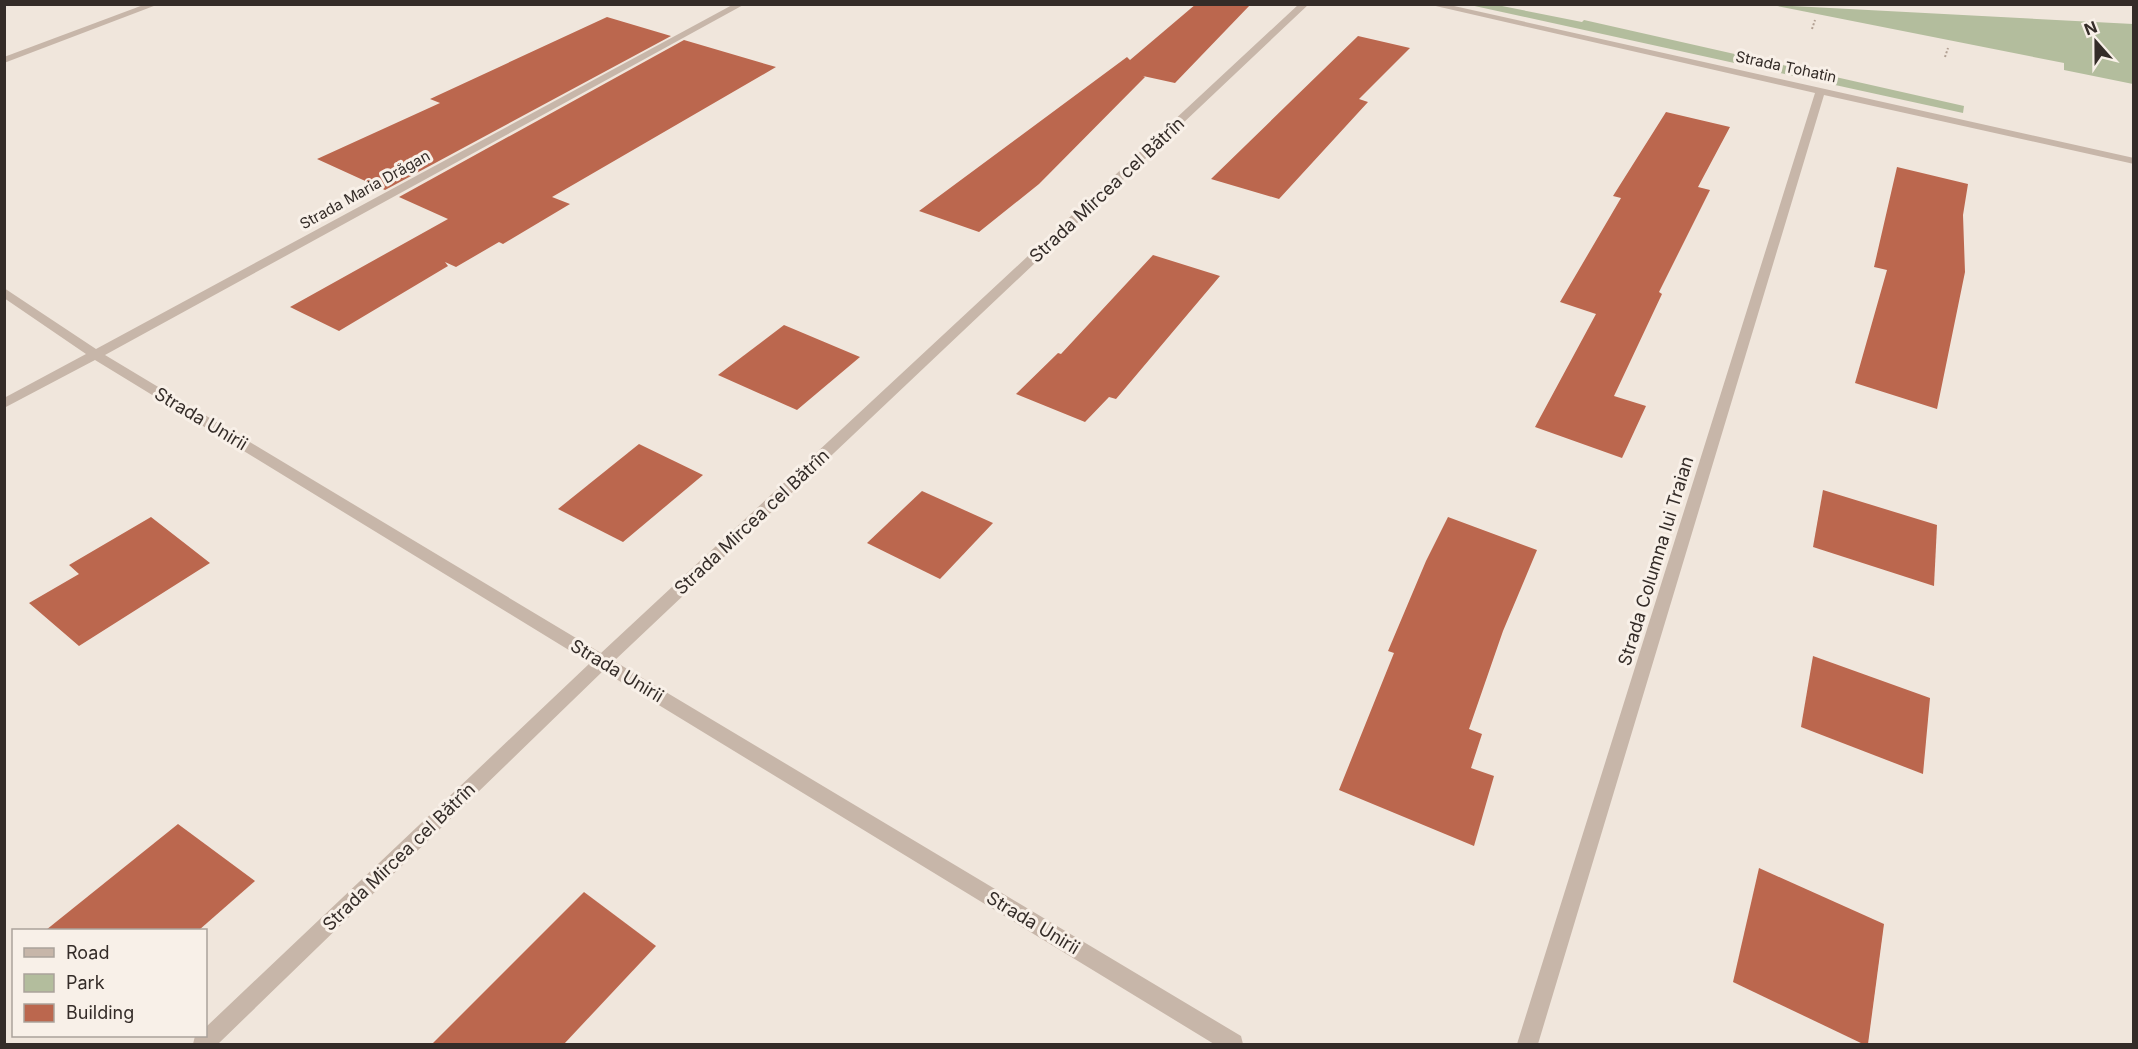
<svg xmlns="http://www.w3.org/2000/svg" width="2138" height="1049" viewBox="0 0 2138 1049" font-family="Inter,sans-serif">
  <rect width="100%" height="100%" fill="#f0e6dc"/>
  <g fill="#b3bd9d">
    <polygon points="1470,5 1497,5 1582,22 1584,20 1964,106 1963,113"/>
    <polygon points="1772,5 2133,24 2133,84 2064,70 2064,63"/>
  </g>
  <g fill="#bb674e">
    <polygon points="1196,4 1251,4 1175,83 1143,76 1145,77 1039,184 979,232 919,211 1127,57 1130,60"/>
    <polygon points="607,17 671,36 385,190 317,159 440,103 430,99"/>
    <polygon points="1358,36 1410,48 1359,99 1368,102 1279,199 1211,179"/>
    <polygon points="684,40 776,67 552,197 570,204 503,244 499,242 456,267 445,262 448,266 339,331 290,307 448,219 399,197"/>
    <polygon points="1666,112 1730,127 1698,187 1710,190 1659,292 1662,294 1614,396 1646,406 1622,458 1535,427 1596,314 1560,302 1621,198 1613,196"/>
    <polygon points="1897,167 1968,184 1963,215 1965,272 1937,409 1855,383 1887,270 1874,267"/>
    <polygon points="1153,255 1220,276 1116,399 1109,397 1085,422 1016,394 1058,353 1061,354"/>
    <polygon points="784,325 860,357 797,410 718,375"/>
    <polygon points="639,444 703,475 623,542 558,509"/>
    <polygon points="1823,490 1937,525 1934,586 1813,547"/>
    <polygon points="922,491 993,523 940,579 867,543"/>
    <polygon points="151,517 210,563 79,646 29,603 79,574 69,565"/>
    <polygon points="1448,517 1537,550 1503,631 1469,729 1482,734 1471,768 1494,776 1474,846 1339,790 1394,653 1388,651 1426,561"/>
    <polygon points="1813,656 1930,698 1923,774 1801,727"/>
    <polygon points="178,824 255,881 199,930 46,930"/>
    <polygon points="1759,868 1884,924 1868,1044 1863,1044 1733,982"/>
    <polygon points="584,892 656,946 564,1044 432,1044"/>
  </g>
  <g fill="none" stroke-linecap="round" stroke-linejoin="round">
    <g stroke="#b2a093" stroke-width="2" stroke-dasharray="2 2" stroke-linecap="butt">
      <polyline points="1812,29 1815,20"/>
      <polyline points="1945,57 1948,48"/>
    </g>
    <g fill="#c7b6a9" fill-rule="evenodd">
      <polygon points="146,4 159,4 4,63 4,57"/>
      <polygon points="734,4 745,4 105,355 601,653 1299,4 1309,4 614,661 1241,1036 1243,1044 1214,1044 603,671 218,1044 193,1044 195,1036 206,1036 206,1027 590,663 95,360 4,408 4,398 86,354 4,298 4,288 96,349"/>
      <polygon points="1427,4 1445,4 2134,158 2134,164 1824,95 1538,1044 1517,1044 1815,93"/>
    </g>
  </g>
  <g text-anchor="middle" stroke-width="6" stroke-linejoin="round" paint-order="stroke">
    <g font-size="15" fill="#342c28" stroke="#f8f0e8">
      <text transform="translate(1786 67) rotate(12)" y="5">Strada Tohatin</text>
      <text transform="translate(365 190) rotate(-29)" y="5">Strada Maria Drăgan</text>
    </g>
    <g font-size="18" fill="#342c28" stroke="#f8f0e8">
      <text transform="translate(1107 190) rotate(-43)" y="6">Strada Mircea cel Bătrîn</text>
      <text transform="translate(201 419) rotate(31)" y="6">Strada Unirii</text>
      <text transform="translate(752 522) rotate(-43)" y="6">Strada Mircea cel Bătrîn</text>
      <text transform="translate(1656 561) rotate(-73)" y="6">Strada Columna lui Traian</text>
      <text transform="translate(617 671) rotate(31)" y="6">Strada Unirii</text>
      <text transform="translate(399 857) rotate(-44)" y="6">Strada Mircea cel Bătrîn</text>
      <text transform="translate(1033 923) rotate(31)" y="6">Strada Unirii</text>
    </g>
  </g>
  <rect width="2138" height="1049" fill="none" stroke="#342c28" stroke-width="12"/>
  <rect x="12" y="929" width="195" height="108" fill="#f8f0e8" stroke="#aaa29b" stroke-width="1.5"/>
  <rect x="24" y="948" width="30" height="9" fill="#c7b6a9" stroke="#aaa29b" stroke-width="1.5"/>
  <text x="66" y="959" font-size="18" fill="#342c28">Road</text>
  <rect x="24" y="974" width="30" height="18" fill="#b3bd9d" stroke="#aaa29b" stroke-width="1.5"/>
  <text x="66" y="989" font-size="18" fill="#342c28">Park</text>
  <rect x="24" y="1004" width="30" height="18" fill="#bb674e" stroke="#aaa29b" stroke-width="1.5"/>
  <text x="66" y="1019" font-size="18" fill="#342c28">Building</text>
  <g transform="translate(2096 42) rotate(339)" stroke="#f8f0e8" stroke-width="4.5" paint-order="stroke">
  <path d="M0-4.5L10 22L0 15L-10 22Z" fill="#342c28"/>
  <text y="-9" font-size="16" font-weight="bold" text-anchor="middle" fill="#342c28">N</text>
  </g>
</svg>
